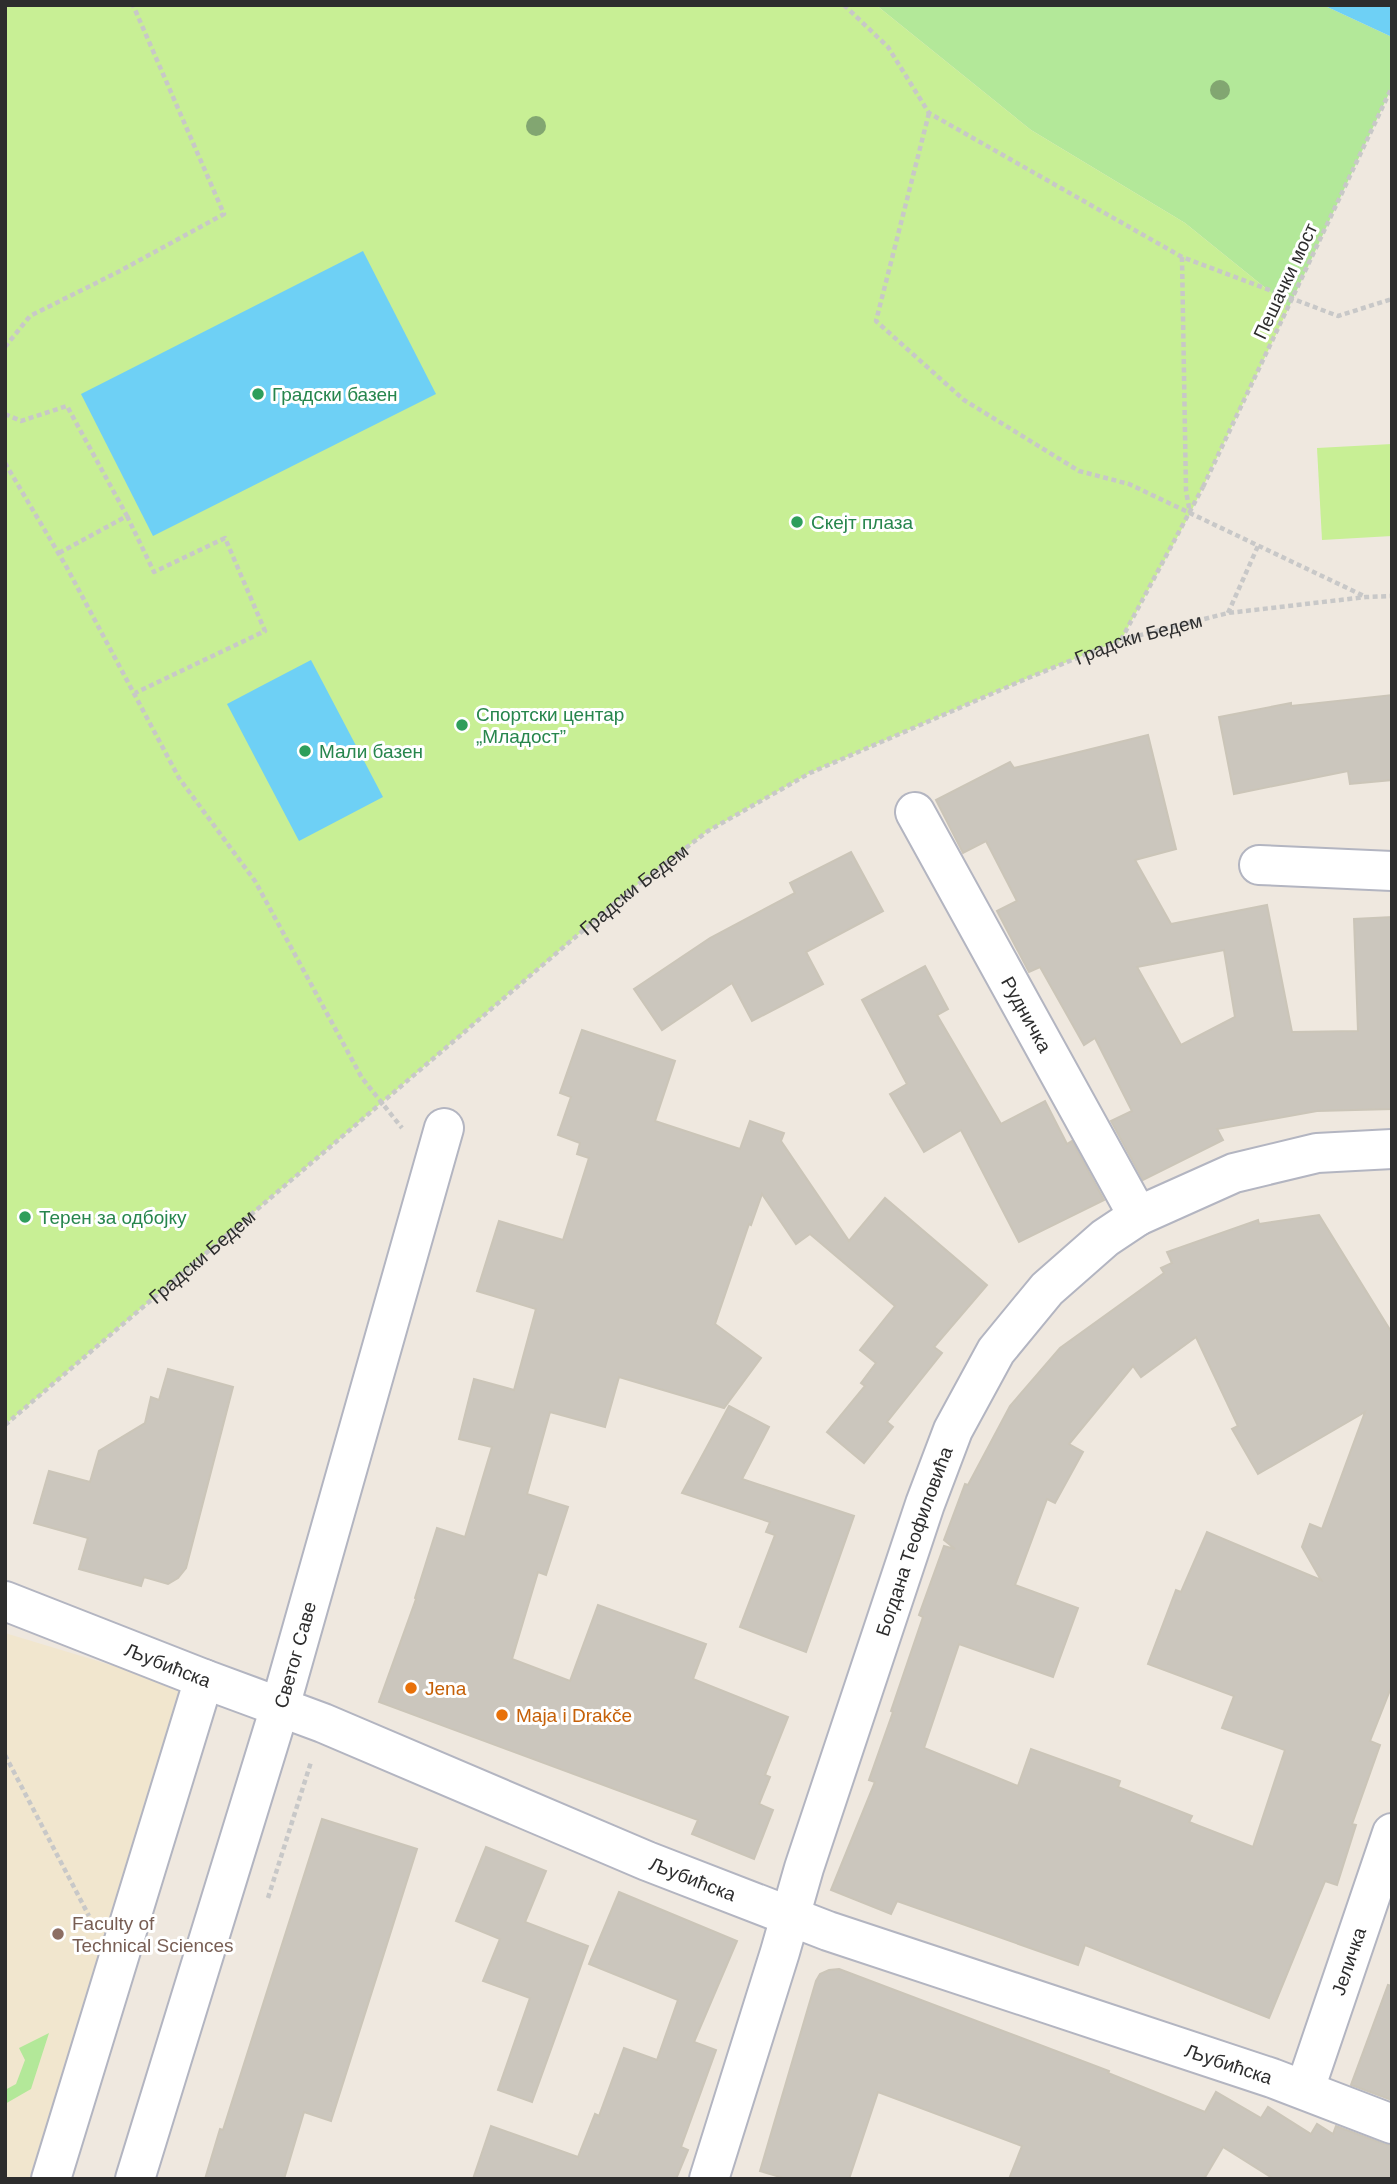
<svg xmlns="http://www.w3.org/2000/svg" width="1397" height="2184" viewBox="0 0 1397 2184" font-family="Arial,sans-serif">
  <rect width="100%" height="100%" fill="#efe8df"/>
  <polygon fill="#f1e6ce" points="5,1633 187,1688 33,2179 5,2179"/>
  <g fill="#b3e899">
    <polygon points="876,5 1323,5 1392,37 1392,87 1289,307 1185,223 1031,130"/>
    <polygon points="49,2033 31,2089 5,2104 5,2090 16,2084 25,2060 19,2048"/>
  </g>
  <g fill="#c8ef95">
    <polygon points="5,5 876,5 1031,130 1185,223 1289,307 1190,514 1121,640 1028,678 810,773 708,831 628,892 5,1425"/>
    <polygon points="1392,444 1392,536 1322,540 1317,448"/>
  </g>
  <g fill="#6ed0f5">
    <polygon points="1323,5 1392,5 1392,37"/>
    <polygon points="363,251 436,394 153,536 81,394"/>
    <polygon points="311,660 383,797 299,841 227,704"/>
  </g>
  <g fill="#cbc6bd" stroke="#cbc5b8" stroke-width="2" fill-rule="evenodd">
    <polygon points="1392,695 1392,780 1350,784 1348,771 1234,794 1219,717 1291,703 1291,706"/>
    <path d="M1148,735L1176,849L1135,860L1171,924L1267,905L1292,1032L1358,1031L1354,919L1392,917V1109L1317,1111L1217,1129L1223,1140L1143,1180L1111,1121L1132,1111L1095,1038L1084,1045L1040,967L1029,972L997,911L1017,901L986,841L963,853L936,800L1010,762L1014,768ZM1224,950L1235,1017L1181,1045L1137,967Z"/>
    <polygon points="851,852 883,911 806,952 823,984 752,1021 732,983 662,1030 634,989 710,938 795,893 790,883"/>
    <polygon points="925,966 948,1009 937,1015 1001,1124 1045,1101 1067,1144 1072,1141 1104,1200 1019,1242 961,1130 924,1152 890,1094 907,1084 862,1000"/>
    <polygon points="582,1030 675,1061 655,1121 740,1149 750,1121 784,1133 781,1141 849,1241 885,1198 987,1285 934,1347 942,1353 887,1422 893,1427 864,1463 827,1432 865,1386 861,1383 876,1363 860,1350 895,1306 810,1234 796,1244 762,1194 751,1225 749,1224 715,1324 761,1358 724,1408 619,1377 605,1427 550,1412 527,1494 568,1507 546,1575 538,1572 512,1659 570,1681 598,1605 706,1644 693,1679 788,1717 765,1775 770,1777 759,1804 773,1810 754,1859 692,1834 698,1820 379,1702 416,1599 415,1598 437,1528 465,1537 492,1447 459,1439 474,1379 514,1390 536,1309 477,1291 499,1221 563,1240 589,1158 577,1154 580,1143 558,1135 571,1097 560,1093"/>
    <path d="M1319,1215L1392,1333V1685L1370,1741L1380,1745L1352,1824L1356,1825L1337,1885L1325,1881L1269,2018L1085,1945L1078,1965L897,1901L891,1914L831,1890L875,1782L869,1780L893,1712L891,1711L923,1617L919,1615L944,1546L955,1549L944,1540L965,1484L968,1485L1010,1406L1060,1348L1164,1273L1161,1268L1172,1263L1167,1252L1258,1220L1259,1224ZM1196,1337L1238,1426L1232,1429L1258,1474L1365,1412L1322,1529L1310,1524L1302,1547L1321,1580L1207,1532L1181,1592L1176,1590L1148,1664L1234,1696L1222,1728L1285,1750L1253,1847L1189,1822L1192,1816L1118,1787L1120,1781L1031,1749L1018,1786L924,1748L959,1644L1053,1677L1078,1608L1015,1585L1047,1499L1055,1503L1083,1452L1069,1444L1133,1366L1141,1377Z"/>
    <polygon points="168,1369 233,1387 186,1568 178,1578 168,1584 144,1577 141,1586 79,1569 88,1538 34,1523 49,1471 90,1482 99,1451 145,1423 151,1397 159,1400"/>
    <polygon points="729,1406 769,1427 742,1479 854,1516 806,1652 740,1627 775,1535 766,1532 770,1522 682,1493"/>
    <polygon points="322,1819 417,1849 331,2121 304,2112 284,2179 205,2179 220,2129 223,2130"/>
    <polygon points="486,1847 546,1871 525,1922 588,1946 532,2102 498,2090 530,1998 483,1981 500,1939 456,1921"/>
    <polygon points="619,1892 737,1941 694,2042 716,2050 681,2147 688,2150 676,2179 473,2179 491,2126 578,2157 595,2114 599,2116 624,2048 657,2060 678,2000 589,1964"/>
    <polygon points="839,1969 1109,2071 1108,2073 1205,2112 1216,2092 1261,2118 1268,2107 1311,2134 1317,2124 1333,2134 1336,2126 1384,2144 1392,2145 1392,2179 1274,2179 1223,2147 1204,2179 1009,2179 1022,2146 878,2092 849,2179 787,2179 760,2171 816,1981 820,1974 829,1970"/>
    <polygon points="1388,1985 1392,1986 1392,2100 1351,2085"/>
  </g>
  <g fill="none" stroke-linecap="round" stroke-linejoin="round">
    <defs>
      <g id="minor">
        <path id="s2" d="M915,812L1138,1216"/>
        <polyline points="1259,865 1392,871"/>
        <path id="s3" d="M5,1601L204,1679L323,1723L647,1861L828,1931L1272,2078L1392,2124"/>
        <path id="s4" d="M1305,2089L1392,1833"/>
        <polyline points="51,2179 204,1679"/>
        <path id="s5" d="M135,2179L280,1707L444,1128"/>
        <path id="s6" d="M709,2179L780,1952L804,1868L925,1504L953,1430L996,1351L1047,1289L1105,1238L1138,1216L1234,1173L1317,1153L1392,1149"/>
      </g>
    </defs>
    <use href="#minor" stroke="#b3b5c1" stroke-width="42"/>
    <g stroke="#c8c8c8" stroke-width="4.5" stroke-dasharray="5 3.5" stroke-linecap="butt">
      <polyline points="844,5 888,47 929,113 1182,257 1338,316 1392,299"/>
      <polyline points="929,113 876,321 964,400 1079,471 1129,484 1366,597"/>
      <polyline points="1182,257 1186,491 1190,513"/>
      <polyline points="5,347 30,316 118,272 224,214 133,5"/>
      <polyline points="5,414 21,421 67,406 127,516 59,553"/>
      <polyline points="5,463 66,566 179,778 255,881 362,1078 402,1128"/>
      <polyline points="127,516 154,572 225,538 265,631 135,693"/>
      <polyline points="1228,613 1258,546"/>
      <polyline points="1121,640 1203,487"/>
      <path id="s1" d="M5,1425L628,892L708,831L810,773L1028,678L1121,640L1228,613L1366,597L1392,596"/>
      <polyline points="5,1755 89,1916"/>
      <polyline points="268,1898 311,1762"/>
    </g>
    <use href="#minor" stroke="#fff" stroke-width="38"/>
    <polyline stroke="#c8c8c8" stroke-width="4.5" stroke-dasharray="5 3.5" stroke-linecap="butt" points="1203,487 1392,87"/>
  </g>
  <g fill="#82a671">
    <circle cx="1220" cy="90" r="10"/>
    <circle cx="536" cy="126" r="10"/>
  </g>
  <g fill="#2e9e5b" stroke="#fff" stroke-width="2.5">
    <circle cx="258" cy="394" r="7"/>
    <circle cx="797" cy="522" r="7"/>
    <circle cx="462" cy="725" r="7"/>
    <circle cx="305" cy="751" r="7"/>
    <circle cx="25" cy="1217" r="7"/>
  </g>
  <g fill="#e8710a" stroke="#fff" stroke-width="2.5">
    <circle cx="411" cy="1688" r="7"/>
    <circle cx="502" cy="1715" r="7"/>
  </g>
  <circle fill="#8d6e63" stroke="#fff" stroke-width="2.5" cx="58" cy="1934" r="7"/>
  <g text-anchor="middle" stroke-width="6" stroke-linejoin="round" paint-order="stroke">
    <g font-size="19" fill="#2d2d2d" stroke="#fff">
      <text transform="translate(1285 281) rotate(-65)" y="7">Пешачки мост</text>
      <text dy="7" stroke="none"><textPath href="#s1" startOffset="1393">Градски Бедем</textPath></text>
      <text dy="7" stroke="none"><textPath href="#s1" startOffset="826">Градски Бедем</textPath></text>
      <text dy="7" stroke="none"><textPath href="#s2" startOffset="231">Рудничка</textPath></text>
      <text dy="7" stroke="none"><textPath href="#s1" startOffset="259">Градски Бедем</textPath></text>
      <text dy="7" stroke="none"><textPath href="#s6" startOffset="670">Богдана Теофиловића</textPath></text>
      <text dy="7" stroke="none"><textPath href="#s5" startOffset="548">Светог Саве</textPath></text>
      <text dy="7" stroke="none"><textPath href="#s3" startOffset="175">Љубићска</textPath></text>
      <text dy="7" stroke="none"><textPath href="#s3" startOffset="742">Љубићска</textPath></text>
      <text dy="7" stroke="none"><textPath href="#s4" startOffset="135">Јеличка</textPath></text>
      <text dy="7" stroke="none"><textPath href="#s3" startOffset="1309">Љубићска</textPath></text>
    </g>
    <g font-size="19" fill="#27864d" stroke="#fff" text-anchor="start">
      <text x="272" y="401">Градски базен</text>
      <text x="811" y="529">Скејт плаза</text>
      <text x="476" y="721">Спортски центар<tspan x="476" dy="22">„Младост”</tspan></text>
      <text x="319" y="758">Мали базен</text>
      <text x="39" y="1224">Терен за одбојку</text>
    </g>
    <g font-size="19" fill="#c56008" stroke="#fff" text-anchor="start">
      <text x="425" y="1695">Jena</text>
      <text x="516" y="1722">Maja i Drakče</text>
    </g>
    <g font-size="19" fill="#785e54" stroke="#fff" text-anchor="start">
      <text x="72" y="1930">Faculty of<tspan x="72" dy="22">Technical Sciences</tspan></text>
    </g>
  </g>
  <rect width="1397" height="2184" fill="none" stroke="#2d2d2d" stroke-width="14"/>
</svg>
